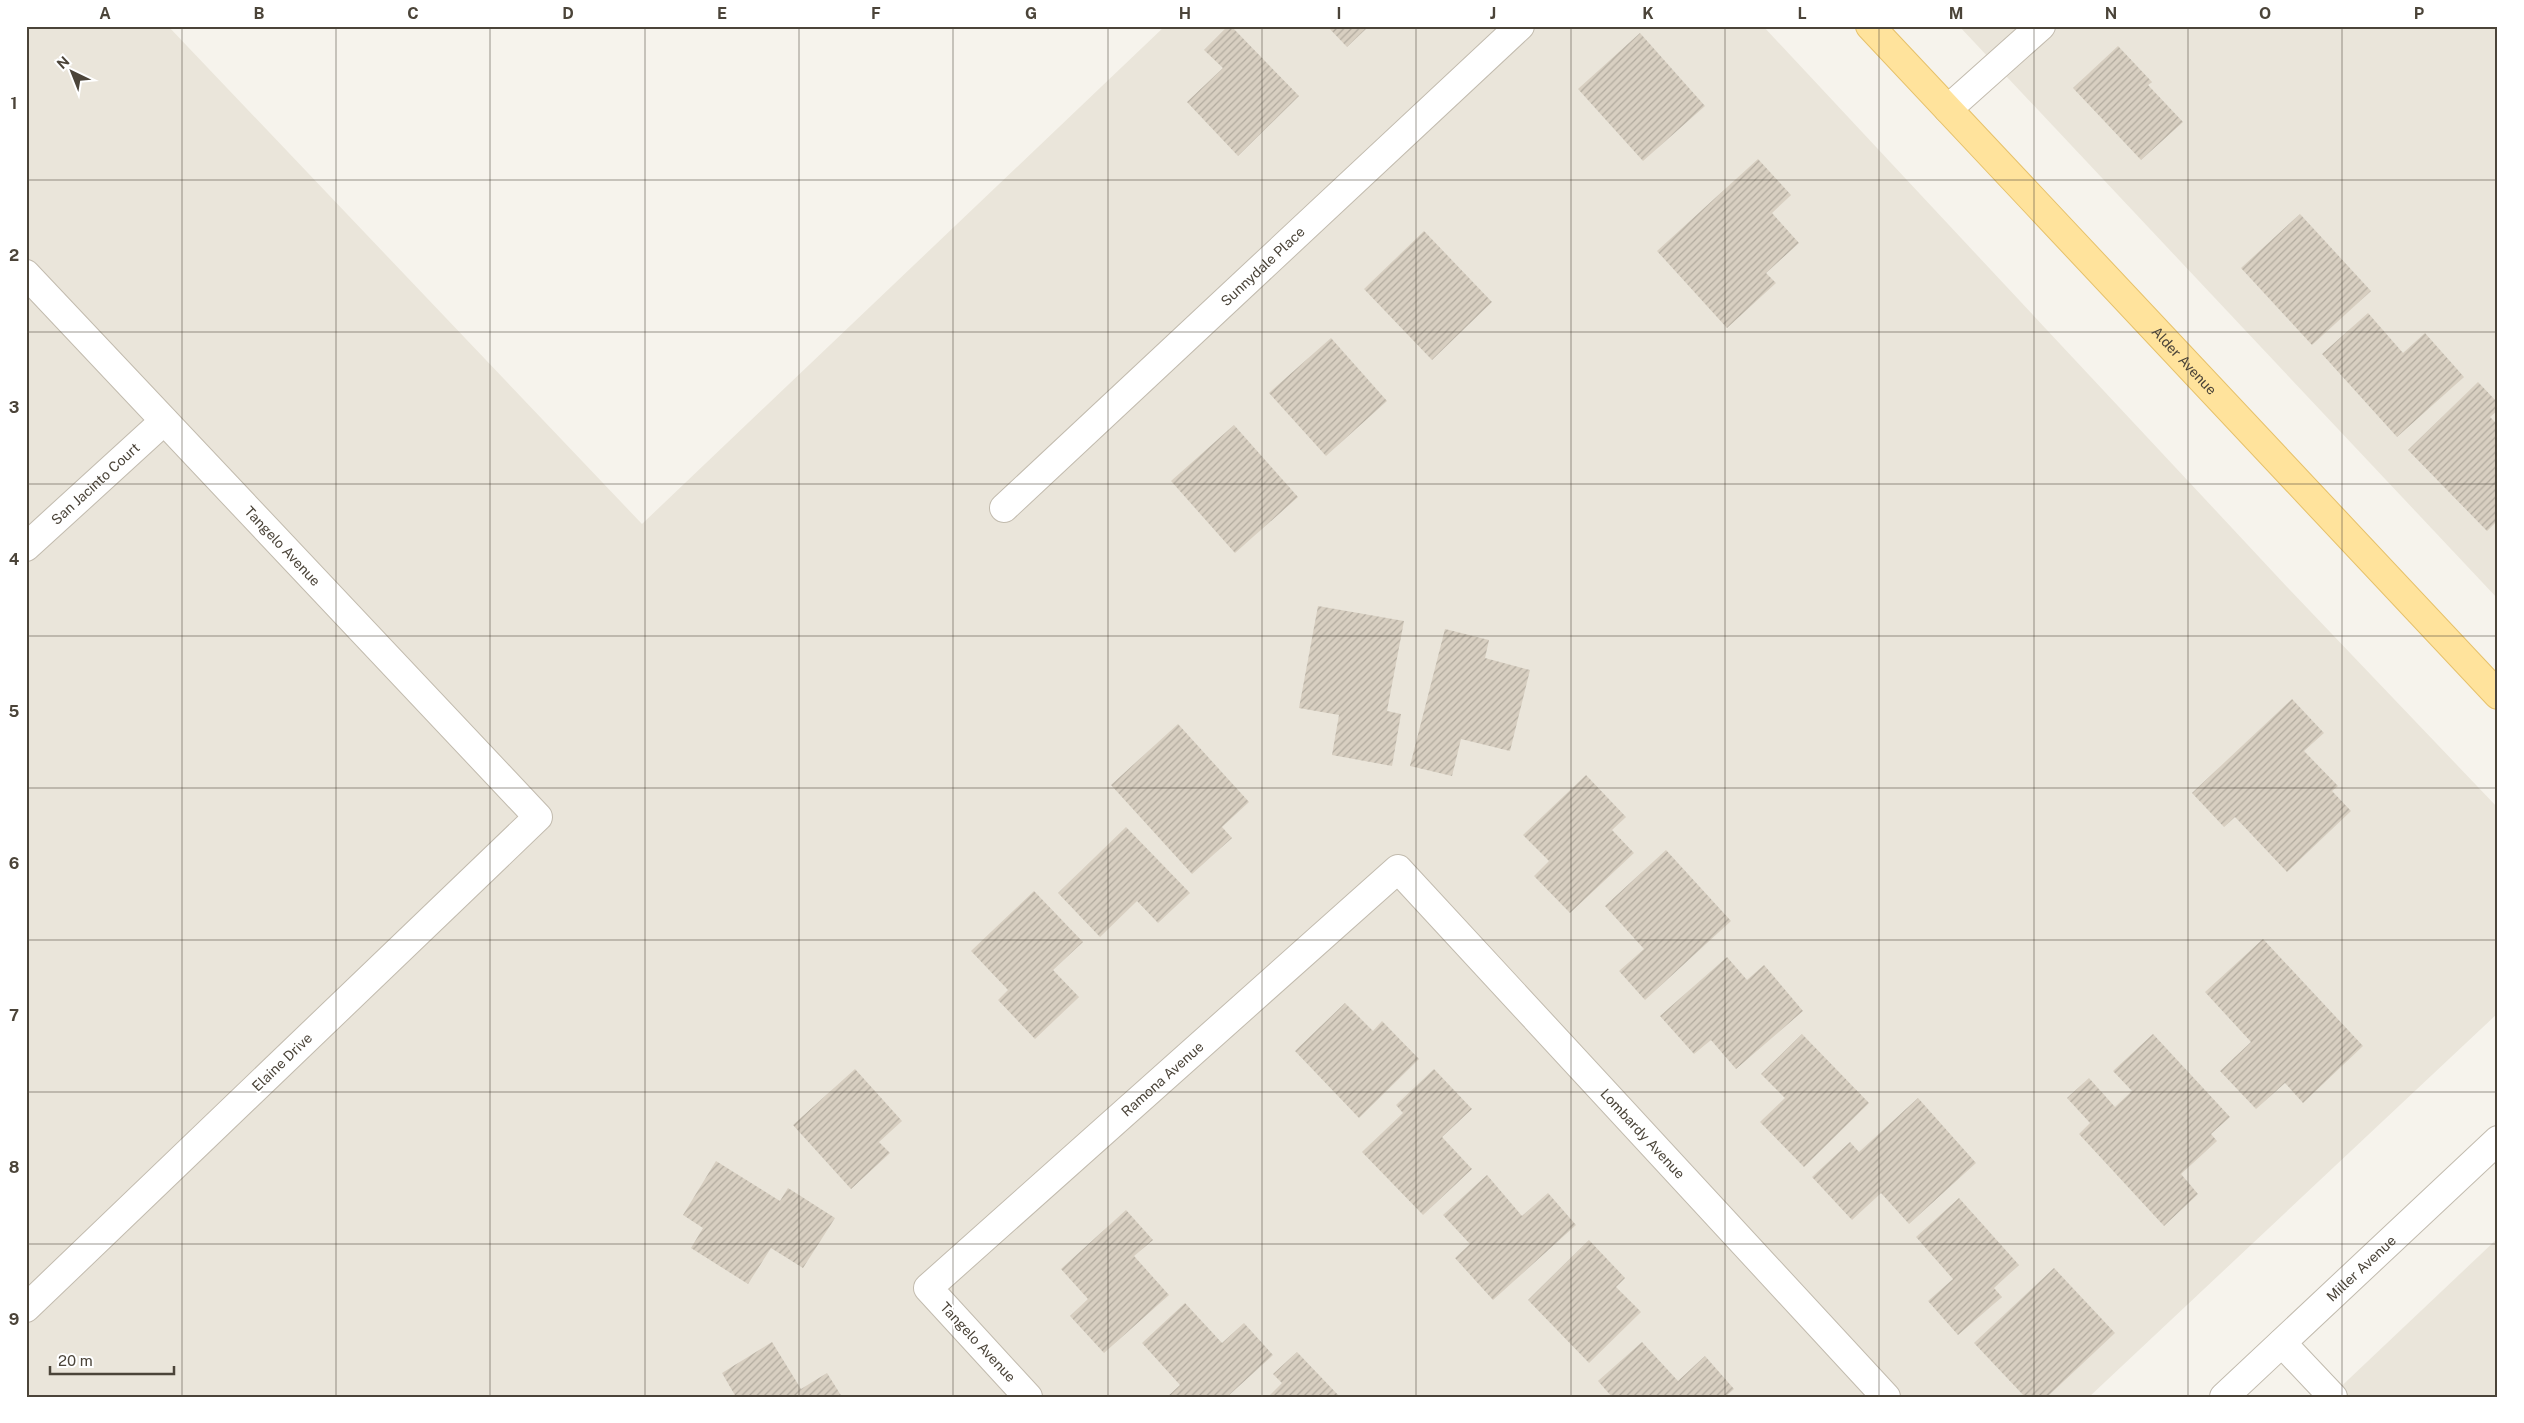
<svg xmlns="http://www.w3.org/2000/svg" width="2524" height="1423" viewBox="0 0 2524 1423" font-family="'Public Sans',sans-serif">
  <defs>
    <pattern id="building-hatch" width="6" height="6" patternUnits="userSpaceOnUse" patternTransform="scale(1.25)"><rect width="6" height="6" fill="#d8cfc1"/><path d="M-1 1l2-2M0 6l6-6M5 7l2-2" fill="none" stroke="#b1aa9e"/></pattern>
  </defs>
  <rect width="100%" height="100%" fill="#f6f3ec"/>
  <g fill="#eae5da">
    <polygon points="26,26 168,26 642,524 1165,26 1763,26 2289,589 2498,808 2498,1013 2089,1397 26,1397"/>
    <polygon points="1959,26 2498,26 2498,599"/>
    <polygon points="2498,1238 2498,1397 2330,1397"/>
  </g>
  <g fill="url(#building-hatch)">
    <polygon points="1228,26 1231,26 1299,96 1238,156 1187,102 1223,68 1204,50"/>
    <polygon points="1327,26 1369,26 1347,47"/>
    <polygon points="1640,33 1705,106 1643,161 1578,89"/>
    <polygon points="2118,46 2152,82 2148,85 2183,122 2141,160 2073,88"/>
    <polygon points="1758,159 1791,195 1772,213 1799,243 1766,273 1776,283 1727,328 1657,251"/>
    <polygon points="2300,214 2371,291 2312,345 2241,268"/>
    <polygon points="1424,231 1492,302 1432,360 1364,289"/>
    <polygon points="2368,313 2403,353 2425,333 2464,377 2397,437 2322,354"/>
    <polygon points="1331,338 1387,401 1326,456 1269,393"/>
    <polygon points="2478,382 2498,403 2498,410 2490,417 2498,425 2498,520 2487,531 2408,450"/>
    <polygon points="1234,425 1298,497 1235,553 1171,481"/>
    <polygon points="1318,606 1404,621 1387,711 1401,714 1392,766 1332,755 1339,715 1299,708"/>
    <polygon points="1445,629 1489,640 1485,658 1530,670 1510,751 1461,739 1452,776 1410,766"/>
    <polygon points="2292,699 2324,733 2304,751 2338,786 2332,791 2351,811 2287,872 2235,817 2224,827 2192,793"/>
    <polygon points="1178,724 1249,802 1222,827 1232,838 1192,874 1111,785"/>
    <polygon points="1586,775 1626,817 1612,830 1634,853 1570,913 1534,876 1549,861 1523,835"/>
    <polygon points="1126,827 1190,893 1158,923 1137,901 1100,937 1058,893"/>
    <polygon points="1666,850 1731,921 1645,1000 1619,971 1644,949 1605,906"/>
    <polygon points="1034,891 1083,942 1053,970 1079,997 1035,1039 998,1000 1008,990 971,951"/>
    <polygon points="2263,939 2363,1046 2303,1103 2285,1083 2256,1109 2220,1071 2251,1042 2205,992"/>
    <polygon points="1727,957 1747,980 1764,965 1803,1011 1736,1069 1711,1040 1694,1054 1660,1016"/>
    <polygon points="1345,1003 1373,1031 1382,1021 1419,1059 1359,1118 1295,1051"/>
    <polygon points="1802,1034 1869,1103 1804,1167 1760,1122 1785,1098 1761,1074"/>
    <polygon points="2153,1034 2230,1117 2211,1134 2217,1141 2181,1174 2198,1194 2164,1226 2079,1134 2090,1123 2067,1098 2089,1078 2115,1107 2132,1091 2113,1071"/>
    <polygon points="855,1069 902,1121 879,1142 890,1153 851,1189 793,1125"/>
    <polygon points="1434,1069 1472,1109 1442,1137 1472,1169 1423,1215 1362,1152 1403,1113 1396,1105"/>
    <polygon points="1918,1098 1976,1163 1909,1224 1881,1193 1852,1220 1812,1177 1850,1142 1859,1152"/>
    <polygon points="716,1161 780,1201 788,1188 835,1218 803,1268 771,1248 748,1284 691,1248 703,1228 683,1215"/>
    <polygon points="1487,1175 1522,1216 1548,1193 1576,1225 1493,1300 1455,1258 1470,1244 1443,1215"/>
    <polygon points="1959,1198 2019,1265 1994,1288 2002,1297 1958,1335 1928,1301 1953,1279 1916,1237"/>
    <polygon points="1126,1210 1153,1240 1134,1256 1169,1295 1104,1353 1070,1316 1088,1299 1061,1269"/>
    <polygon points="1589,1240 1625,1278 1616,1287 1641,1312 1589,1363 1528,1300"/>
    <polygon points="2054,1268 2115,1333 2047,1397 2025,1397 1974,1343"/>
    <polygon points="1185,1303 1222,1343 1244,1323 1273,1355 1227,1397 1167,1397 1180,1385 1142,1343"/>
    <polygon points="772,1342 801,1389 827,1373 842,1397 736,1397 722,1373"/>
    <polygon points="1642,1342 1678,1381 1705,1356 1734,1389 1725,1397 1612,1397 1598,1381"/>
    <polygon points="1297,1352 1340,1397 1268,1397 1282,1383 1273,1374"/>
  </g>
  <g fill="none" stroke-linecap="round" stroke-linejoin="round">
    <defs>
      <g id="minor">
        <polyline points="1948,109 2041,26"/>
        <path id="s1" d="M26,274L538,817L26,1308"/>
        <path id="s2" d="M1004,508L1520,26"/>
        <path id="s3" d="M26,547L164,421"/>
        <polyline points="2282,1343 2333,1397"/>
        <path id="s4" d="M1028,1397L928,1288L1398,869L1886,1397"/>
        <path id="s5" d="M2224,1397L2498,1140"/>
      </g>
      <g id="major">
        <path id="s6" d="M1870,26L2498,695"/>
      </g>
    </defs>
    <use href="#minor" stroke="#c2bbae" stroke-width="30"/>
    <use href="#major" stroke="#e6c16a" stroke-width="30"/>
    <use href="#minor" stroke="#fff" stroke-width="28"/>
    <use href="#major" stroke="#ffe39c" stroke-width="28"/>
  </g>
  <path fill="none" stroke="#4b4439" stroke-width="1" stroke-opacity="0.55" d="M182,26V1397M336,26V1397M490,26V1397M645,26V1397M799,26V1397M953,26V1397M1108,26V1397M1262,26V1397M1416,26V1397M1571,26V1397M1725,26V1397M1879,26V1397M2034,26V1397M2188,26V1397M2342,26V1397M26,180H2498M26,332H2498M26,484H2498M26,636H2498M26,788H2498M26,940H2498M26,1092H2498M26,1244H2498"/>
  <g text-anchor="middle" stroke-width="4" stroke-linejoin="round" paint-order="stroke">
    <g font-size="14" fill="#4b4439" stroke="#fff">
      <text dy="5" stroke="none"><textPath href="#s2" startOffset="354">Sunnydale Place</textPath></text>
      <text dy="5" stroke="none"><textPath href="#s6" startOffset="459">Alder Avenue</textPath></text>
      <text dy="5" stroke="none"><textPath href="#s3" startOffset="94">San Jacinto Court</textPath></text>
      <text dy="5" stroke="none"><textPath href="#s1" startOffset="374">Tangelo Avenue</textPath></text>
      <text transform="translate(282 1062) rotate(-44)" y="5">Elaine Drive</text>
      <text dy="5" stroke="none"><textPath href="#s4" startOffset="462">Ramona Avenue</textPath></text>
      <text dy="5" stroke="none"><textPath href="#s4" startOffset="1138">Lombardy Avenue</textPath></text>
      <text dy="5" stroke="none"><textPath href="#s5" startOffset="188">Miller Avenue</textPath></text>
      <text transform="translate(978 1342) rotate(47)" y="5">Tangelo Avenue</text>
    </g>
  </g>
  <rect width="2524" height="1423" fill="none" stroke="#ffffff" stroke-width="55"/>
  <g transform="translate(72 72) rotate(317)" stroke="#ffffff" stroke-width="4" paint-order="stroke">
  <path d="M0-4L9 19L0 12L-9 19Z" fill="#4b4439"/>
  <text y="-8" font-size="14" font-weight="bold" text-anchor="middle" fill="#4b4439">N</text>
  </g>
  <path d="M50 1366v8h124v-8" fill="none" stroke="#4b4439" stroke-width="2.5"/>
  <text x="58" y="1366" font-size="15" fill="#4b4439" stroke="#ffffff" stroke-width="4" paint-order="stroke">20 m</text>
  <rect x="28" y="28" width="2468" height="1368" fill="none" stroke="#4b4439" stroke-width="2"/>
  <g font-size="16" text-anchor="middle" font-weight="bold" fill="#4b4439">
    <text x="105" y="19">A</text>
    <text x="259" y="19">B</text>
    <text x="413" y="19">C</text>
    <text x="568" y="19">D</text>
    <text x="722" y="19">E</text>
    <text x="876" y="19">F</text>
    <text x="1031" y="19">G</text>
    <text x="1185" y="19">H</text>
    <text x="1339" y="19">I</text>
    <text x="1493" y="19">J</text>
    <text x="1648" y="19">K</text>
    <text x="1802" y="19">L</text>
    <text x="1956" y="19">M</text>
    <text x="2111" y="19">N</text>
    <text x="2265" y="19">O</text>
    <text x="2419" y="19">P</text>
    <text x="14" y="109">1</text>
    <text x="14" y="261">2</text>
    <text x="14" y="413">3</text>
    <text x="14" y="565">4</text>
    <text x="14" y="717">5</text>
    <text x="14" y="869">6</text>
    <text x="14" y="1021">7</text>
    <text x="14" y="1173">8</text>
    <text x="14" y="1325">9</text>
  </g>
</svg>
